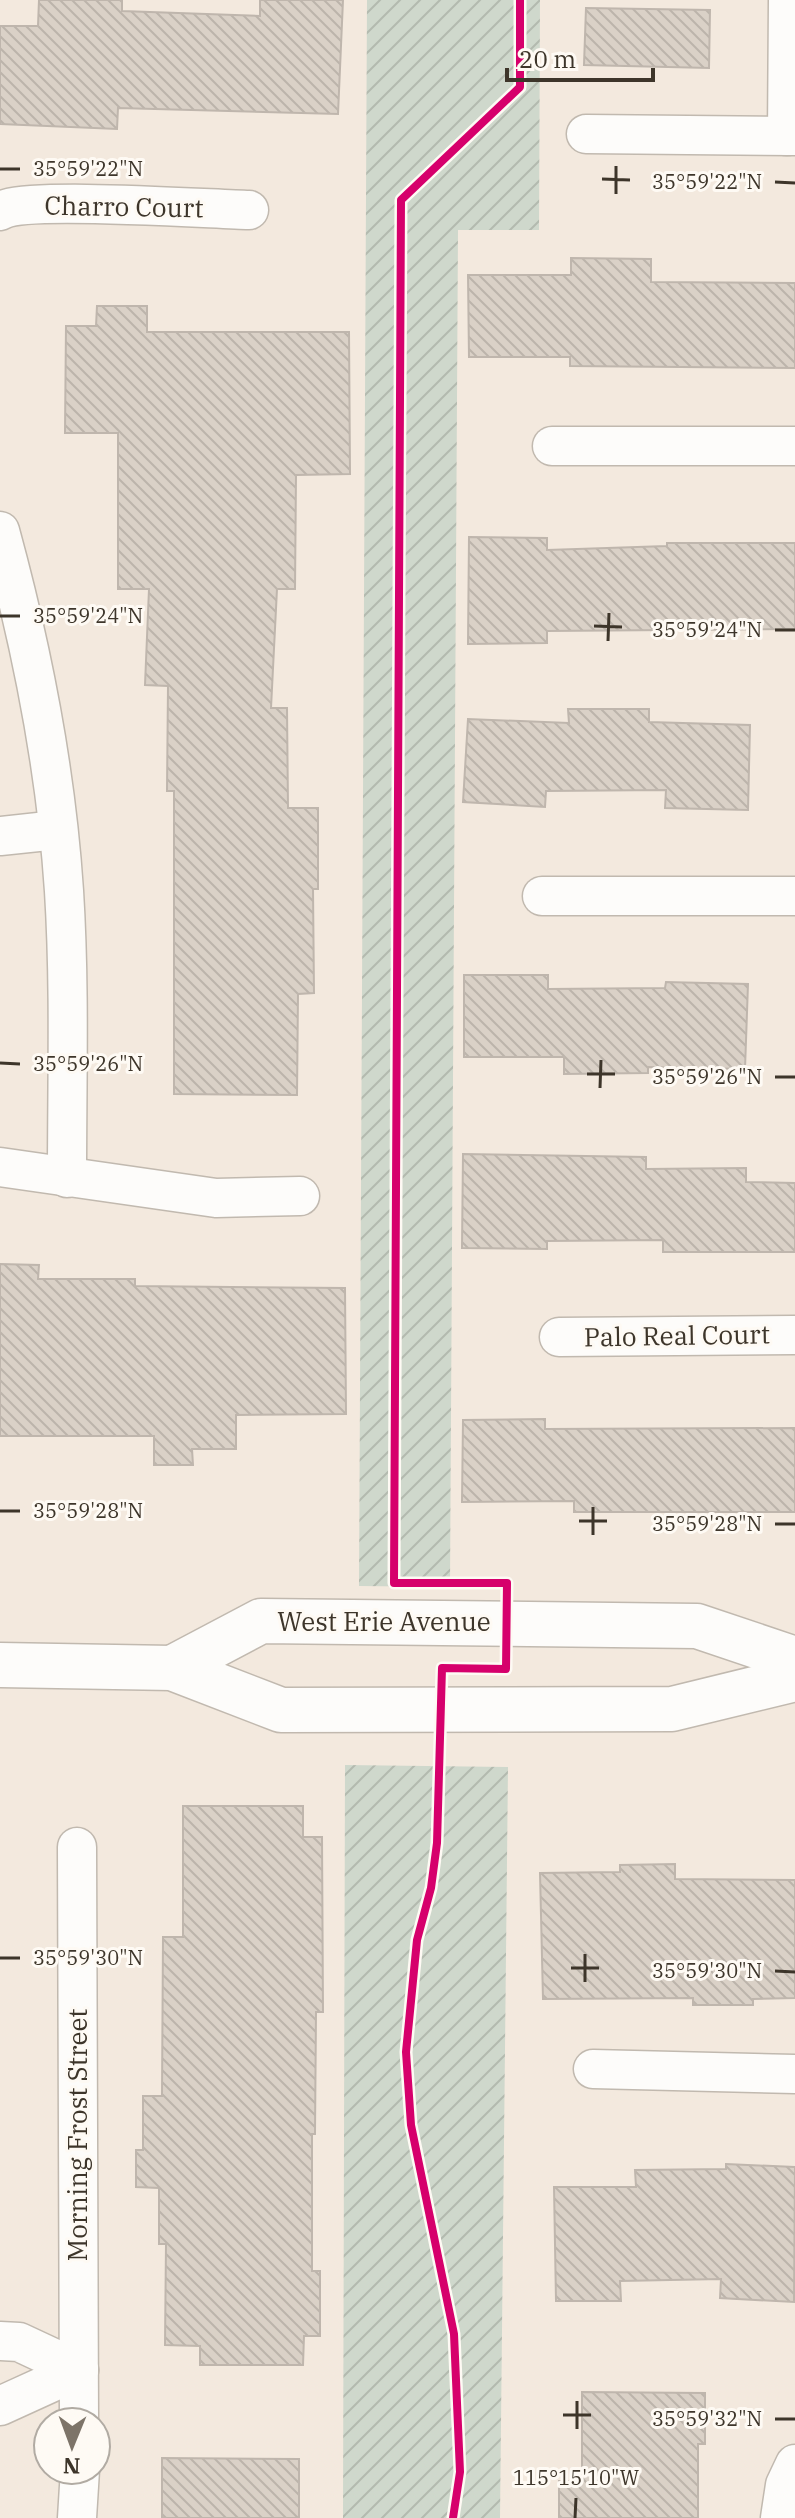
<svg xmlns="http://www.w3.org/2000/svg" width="795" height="2518" viewBox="0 0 795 2518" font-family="'IBM Plex Serif',serif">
  <defs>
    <pattern id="garden-furrows" width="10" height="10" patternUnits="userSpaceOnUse" patternTransform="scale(2)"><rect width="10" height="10" fill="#cfd8cc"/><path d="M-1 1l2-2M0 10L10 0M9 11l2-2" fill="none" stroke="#b3baaf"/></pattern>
    <pattern id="building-back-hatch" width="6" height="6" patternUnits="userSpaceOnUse" patternTransform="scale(2)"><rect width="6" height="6" fill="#dad1c7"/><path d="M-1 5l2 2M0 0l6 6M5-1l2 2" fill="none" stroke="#bcb4ab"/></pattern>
  </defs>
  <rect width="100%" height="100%" fill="#f3e9de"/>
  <g fill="url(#garden-furrows)">
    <polygon points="367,0 540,0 539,230 458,230 450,1587 359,1586"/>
    <polygon points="345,1765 508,1767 500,2518 343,2518"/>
  </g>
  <g fill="url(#building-back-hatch)" stroke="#bfb6ad" stroke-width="2">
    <polygon points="39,0 122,0 122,11 260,16 260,0 343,0 338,114 118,108 117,129 0,124 0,26 38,26"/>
    <polygon points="586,8 710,10 709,68 584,65"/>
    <polygon points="571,258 651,259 651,282 795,283 795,368 570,366 570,357 469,357 468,275 571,275"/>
    <polygon points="97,306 147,306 147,332 349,332 350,474 296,475 295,589 277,589 271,708 287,708 288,808 318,808 318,889 313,889 314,993 298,994 297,1095 174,1094 174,791 167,791 168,686 145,685 149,589 118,589 118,433 65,433 66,326 96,326"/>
    <polygon points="469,537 547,538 547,550 667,546 667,543 795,543 795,629 547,631 547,643 468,644"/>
    <polygon points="568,709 649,709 649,722 750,725 748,810 665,808 666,790 546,791 545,807 463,802 468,719 569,723"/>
    <polygon points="464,975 548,975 548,989 665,988 666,982 748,984 745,1069 648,1067 648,1073 564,1074 564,1057 464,1057"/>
    <polygon points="463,1154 646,1157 646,1169 746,1168 746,1182 795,1183 795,1252 663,1252 663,1240 547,1241 547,1249 462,1248"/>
    <polygon points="0,1264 39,1265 38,1279 135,1279 135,1286 345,1288 346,1414 236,1415 236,1449 192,1449 193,1465 154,1465 154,1436 0,1436"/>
    <polygon points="545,1419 545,1429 795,1428 795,1512 574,1512 574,1501 462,1502 463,1420"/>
    <polygon points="183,1806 303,1806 303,1837 322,1837 323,2012 316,2012 315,2134 312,2134 312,2271 320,2271 320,2336 304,2336 303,2365 200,2365 200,2346 165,2345 166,2244 159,2244 159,2188 136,2187 136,2150 143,2150 143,2096 162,2096 163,1937 183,1937"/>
    <polygon points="675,1864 675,1879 795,1880 795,1998 753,1999 753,2005 693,2005 693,1998 543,1999 540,1873 620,1872 620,1865"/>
    <polygon points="726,2164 795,2167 794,2302 720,2298 721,2279 620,2281 621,2301 556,2301 554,2187 636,2187 635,2170 726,2169"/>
    <polygon points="582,2392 705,2393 705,2444 698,2444 698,2518 559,2518 559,2481 582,2482"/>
    <polygon points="162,2458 299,2459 299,2518 162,2518"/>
  </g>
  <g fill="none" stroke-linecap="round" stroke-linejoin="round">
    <defs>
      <g id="minor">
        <polyline points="586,134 795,136"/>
        <polyline points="787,136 788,0"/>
        <path d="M0,211C25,196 208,209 249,210"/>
        <polyline points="552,446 795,446"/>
        <path d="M0,531C32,648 56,769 64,891C70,986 67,1082 67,1178"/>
        <polyline points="0,836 57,830"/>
        <polyline points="542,896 795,896"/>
        <polyline points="0,1167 216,1198 300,1196"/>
        <polyline points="559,1337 795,1335"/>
        <polyline points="77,1847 79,2422"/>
        <polyline points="593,2069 795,2074"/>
        <polyline points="0,2341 19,2342 79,2370"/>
        <polyline points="0,2406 79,2370"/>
        <polyline points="77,2518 80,2470"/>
        <polyline points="780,2518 785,2485 795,2464"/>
      </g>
      <g id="tertiary">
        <polyline points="0,1665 172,1668 281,1710 672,1709 795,1679"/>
        <polyline points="172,1668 261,1621 697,1626 795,1659"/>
      </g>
    </defs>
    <use href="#minor" stroke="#c1b9af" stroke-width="41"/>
    <use href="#tertiary" stroke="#c1b9af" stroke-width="47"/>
    <use href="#minor" stroke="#fdfcfa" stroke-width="38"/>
    <use href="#tertiary" stroke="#fdfcfa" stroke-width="44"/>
    <defs>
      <polyline id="cycleway" points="453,2518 460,2472 454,2334 411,2125 406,2052 417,1940 431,1888 437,1843 442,1668 506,1669 507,1583 394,1583 401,200 520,87 520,0"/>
    </defs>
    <use href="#cycleway" stroke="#fefaf4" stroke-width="13"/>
    <use href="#cycleway" stroke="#d6006c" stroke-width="8"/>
  </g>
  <path fill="none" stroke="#3d352a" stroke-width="3" d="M0,169H20M602,179L630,180M775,182L795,183M616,194V166M0,616H20M594,626L622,627M775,630H795M608,641L609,613M0,1063L20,1064M587,1074H615M775,1077H795M600,1088L601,1060M0,1511H20M579,1521H607M775,1524H795M593,1535V1507M0,1958H20M571,1968H599M775,1971L795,1972M585,1982V1954M563,2415H591M775,2419H795M577,2429V2401M575,2518L576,2498"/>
  <g text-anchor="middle" stroke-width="6" stroke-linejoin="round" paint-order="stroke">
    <g font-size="26" fill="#3d352a" stroke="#fefaf4">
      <text transform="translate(124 207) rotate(1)" y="9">Charro Court</text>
      <text transform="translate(677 1336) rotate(-1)" y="9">Palo Real Court</text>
      <text x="384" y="1631">West Erie Avenue</text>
      <text transform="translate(78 2135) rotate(-90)" y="9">Morning Frost Street</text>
    </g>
  </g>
  <g font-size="20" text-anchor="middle" fill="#3d352a" stroke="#fefaf4" stroke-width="6" stroke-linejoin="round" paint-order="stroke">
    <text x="88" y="176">35°59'22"N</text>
    <text x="707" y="189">35°59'22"N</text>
    <text x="88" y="623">35°59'24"N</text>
    <text x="707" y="637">35°59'24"N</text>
    <text x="88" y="1071">35°59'26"N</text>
    <text x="707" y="1084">35°59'26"N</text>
    <text x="88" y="1518">35°59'28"N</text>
    <text x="707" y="1531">35°59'28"N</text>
    <text x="88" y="1965">35°59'30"N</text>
    <text x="707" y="1978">35°59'30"N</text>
    <text x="707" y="2426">35°59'32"N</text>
    <text x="576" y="2485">115°15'10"W</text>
  </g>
  <g transform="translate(72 2446) rotate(181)"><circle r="38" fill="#fefaf4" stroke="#b1aba3" stroke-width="2"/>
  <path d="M0-6L14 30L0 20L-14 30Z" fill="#7d7469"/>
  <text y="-12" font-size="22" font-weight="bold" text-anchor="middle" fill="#3d352a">N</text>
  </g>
  <path d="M507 68v12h146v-12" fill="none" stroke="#3d352a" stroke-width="4"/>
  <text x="519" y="68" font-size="24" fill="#3d352a" stroke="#fefaf4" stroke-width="6" paint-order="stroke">20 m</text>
</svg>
